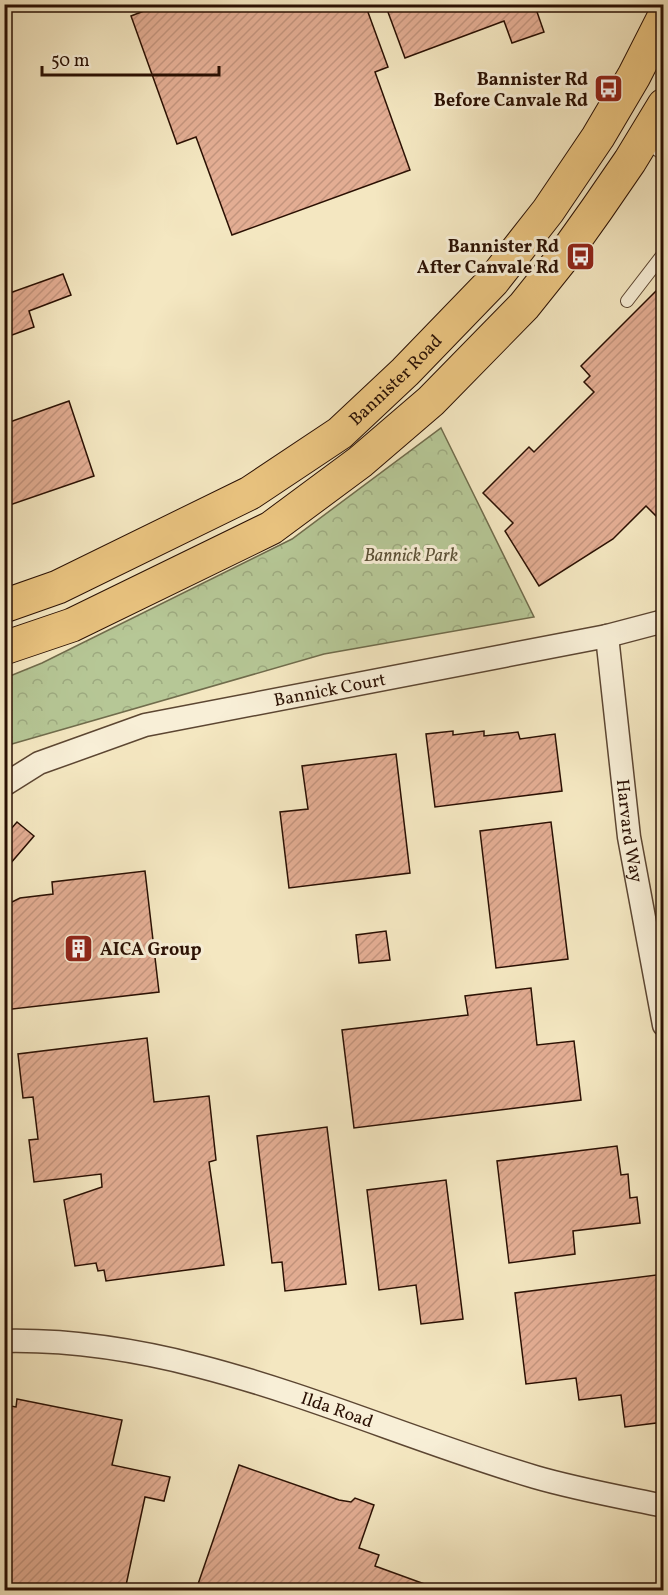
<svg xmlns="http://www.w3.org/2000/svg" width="668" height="1595" viewBox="0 0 668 1595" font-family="Vollkorn,serif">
  <defs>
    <pattern id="forest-crowns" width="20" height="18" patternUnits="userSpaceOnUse" patternTransform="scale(1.5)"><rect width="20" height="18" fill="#b6c796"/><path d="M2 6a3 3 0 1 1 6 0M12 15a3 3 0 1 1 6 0" fill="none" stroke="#9daa80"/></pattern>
    <pattern id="building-hatch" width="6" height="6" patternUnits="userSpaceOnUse" patternTransform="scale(1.5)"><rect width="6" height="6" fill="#e3ad93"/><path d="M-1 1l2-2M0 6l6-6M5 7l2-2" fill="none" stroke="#c3947d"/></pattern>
  </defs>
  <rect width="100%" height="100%" fill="#f4e7c1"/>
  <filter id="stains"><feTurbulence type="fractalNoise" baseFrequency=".00333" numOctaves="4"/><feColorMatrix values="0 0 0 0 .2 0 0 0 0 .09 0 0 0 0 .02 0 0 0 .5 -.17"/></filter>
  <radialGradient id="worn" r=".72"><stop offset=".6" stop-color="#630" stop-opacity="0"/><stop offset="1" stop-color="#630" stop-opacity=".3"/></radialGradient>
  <polygon fill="url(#forest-crowns)" stroke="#706c4c" stroke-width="1.5" points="441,428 534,617 324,654 5,746 5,678 42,663 292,539"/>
  <g fill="url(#building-hatch)" stroke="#2a1003" stroke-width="1.5">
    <polygon points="162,4 365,4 388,67 375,72 410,170 232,235 196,137 177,144 131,16"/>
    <polygon points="385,4 550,4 536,9 544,32 512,43 504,21 405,58"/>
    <polygon points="63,274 71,295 29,311 34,327 4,338 4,295"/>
    <polygon points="664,283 664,524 646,506 613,539 539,586 505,531 513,523 483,493 529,447 534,452 594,392 584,382 590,376 581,366"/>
    <polygon points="69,401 94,476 4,507 4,424"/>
    <polygon points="453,731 453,735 484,731 484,736 518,732 520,739 555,734 562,791 435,807 426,734"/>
    <polygon points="396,754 410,873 289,888 280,812 308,809 302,766"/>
    <polygon points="17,822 34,836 4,871 4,837"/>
    <polygon points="551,822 568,959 496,968 480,831"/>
    <polygon points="145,871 159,992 4,1010 4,906 20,898 53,894 52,882"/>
    <polygon points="386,931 390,960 359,963 356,935"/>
    <polygon points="531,988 537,1045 574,1041 581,1100 354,1128 342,1030 468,1015 465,996"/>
    <polygon points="147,1038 154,1102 209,1096 216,1160 209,1162 224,1265 106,1281 104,1270 98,1271 96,1263 75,1266 64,1200 102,1187 101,1174 34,1182 29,1140 38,1139 33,1097 23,1098 18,1054"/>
    <polygon points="327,1127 346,1284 285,1291 282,1262 272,1263 257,1136"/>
    <polygon points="617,1146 621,1175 628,1174 630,1198 637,1197 640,1223 573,1231 575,1254 509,1263 497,1161"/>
    <polygon points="446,1180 463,1319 421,1324 416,1285 379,1290 367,1190"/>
    <polygon points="664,1274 664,1422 625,1427 621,1395 579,1400 576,1378 526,1384 515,1293"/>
    <polygon points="17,1399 122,1420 112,1465 170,1477 164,1501 145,1497 125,1590 4,1590 4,1405 16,1407"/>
    <polygon points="239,1465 339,1500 351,1502 355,1498 374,1505 359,1548 379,1555 375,1566 441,1590 196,1590"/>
  </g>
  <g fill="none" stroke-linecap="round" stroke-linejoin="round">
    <defs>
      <g id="service">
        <polyline points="643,139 664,155"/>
        <polyline points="627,301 664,253"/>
      </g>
      <g id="minor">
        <path id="s1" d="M607,636L629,837L664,1025"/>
        <path id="s2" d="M4,785L39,763L145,725L607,636L664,621"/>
        <path id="s3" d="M4,1341C192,1337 359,1425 535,1477C576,1489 621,1497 664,1506"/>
      </g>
      <g id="primary">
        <path id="s4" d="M4,606L58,587L250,493L340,433L405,372L493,281L548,211L598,137L634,76L664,17"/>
        <polyline points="4,648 72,625 271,528 360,462 431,401 524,306 560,261 597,209 630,161 664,105"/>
      </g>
    </defs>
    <use href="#service" stroke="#5c4632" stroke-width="14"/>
    <use href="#minor" stroke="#5c4632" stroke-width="25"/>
    <use href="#primary" stroke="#2a1003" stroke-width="35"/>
    <use href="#service" stroke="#f8efd7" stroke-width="12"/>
    <use href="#minor" stroke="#f8efd7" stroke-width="22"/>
    <use href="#primary" stroke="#eac480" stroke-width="33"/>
  </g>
  <defs>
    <symbol id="bus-square" viewBox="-11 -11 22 22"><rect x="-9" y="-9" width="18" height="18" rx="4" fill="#8f2418" stroke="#f8efd7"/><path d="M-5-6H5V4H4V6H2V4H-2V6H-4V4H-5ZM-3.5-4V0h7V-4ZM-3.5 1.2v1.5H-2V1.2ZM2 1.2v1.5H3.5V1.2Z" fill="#fff"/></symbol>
    <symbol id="building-square" viewBox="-11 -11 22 22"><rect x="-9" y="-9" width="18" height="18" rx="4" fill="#8f2418" stroke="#f8efd7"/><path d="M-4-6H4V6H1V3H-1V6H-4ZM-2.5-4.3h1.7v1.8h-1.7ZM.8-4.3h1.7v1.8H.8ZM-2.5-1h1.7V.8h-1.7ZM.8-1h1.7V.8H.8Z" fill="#fff"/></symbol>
  </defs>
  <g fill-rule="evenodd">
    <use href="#bus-square" x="592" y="72" width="33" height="33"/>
    <use href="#bus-square" x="564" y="240" width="33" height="33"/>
    <use href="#building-square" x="62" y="932" width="33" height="33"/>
  </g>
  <g text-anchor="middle" stroke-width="6" stroke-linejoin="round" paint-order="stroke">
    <g font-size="18" font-weight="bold" fill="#2a1003" stroke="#f8efd7" text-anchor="end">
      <text x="588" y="85">Bannister Rd<tspan x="588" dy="21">Before Canvale Rd</tspan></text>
      <text x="559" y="252">Bannister Rd<tspan x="559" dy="21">After Canvale Rd</tspan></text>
      <text x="100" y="955" text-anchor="start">AICA Group</text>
    </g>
    <g font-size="18" fill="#2a1003" stroke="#f8efd7">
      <text dy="6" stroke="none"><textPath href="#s4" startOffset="456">Bannister Road</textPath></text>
      <text dy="6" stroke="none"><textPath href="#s2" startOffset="342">Bannick Court</textPath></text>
      <text dy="6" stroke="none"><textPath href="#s1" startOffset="196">Harvard Way</textPath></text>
      <text dy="6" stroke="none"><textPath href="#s3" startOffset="342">Ilda Road</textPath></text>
    </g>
    <g font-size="18" font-style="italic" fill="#5b5036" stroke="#f8efd7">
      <text x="411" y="561">Bannick Park</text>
    </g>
  </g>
  <rect width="668" height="1595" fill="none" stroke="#f4e7c1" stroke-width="24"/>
  <rect x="6" y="6" width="656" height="1583" fill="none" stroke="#2a1003" stroke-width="3"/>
  <rect x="12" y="12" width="644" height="1571" fill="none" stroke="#2a1003" stroke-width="1.5"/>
  <path d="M42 66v9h177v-9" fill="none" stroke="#2a1003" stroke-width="3"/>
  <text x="51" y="66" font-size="18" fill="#2a1003" stroke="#f8efd7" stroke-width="4.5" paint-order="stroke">50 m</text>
  <rect width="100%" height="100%" filter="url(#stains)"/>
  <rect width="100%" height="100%" fill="url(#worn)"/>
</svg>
